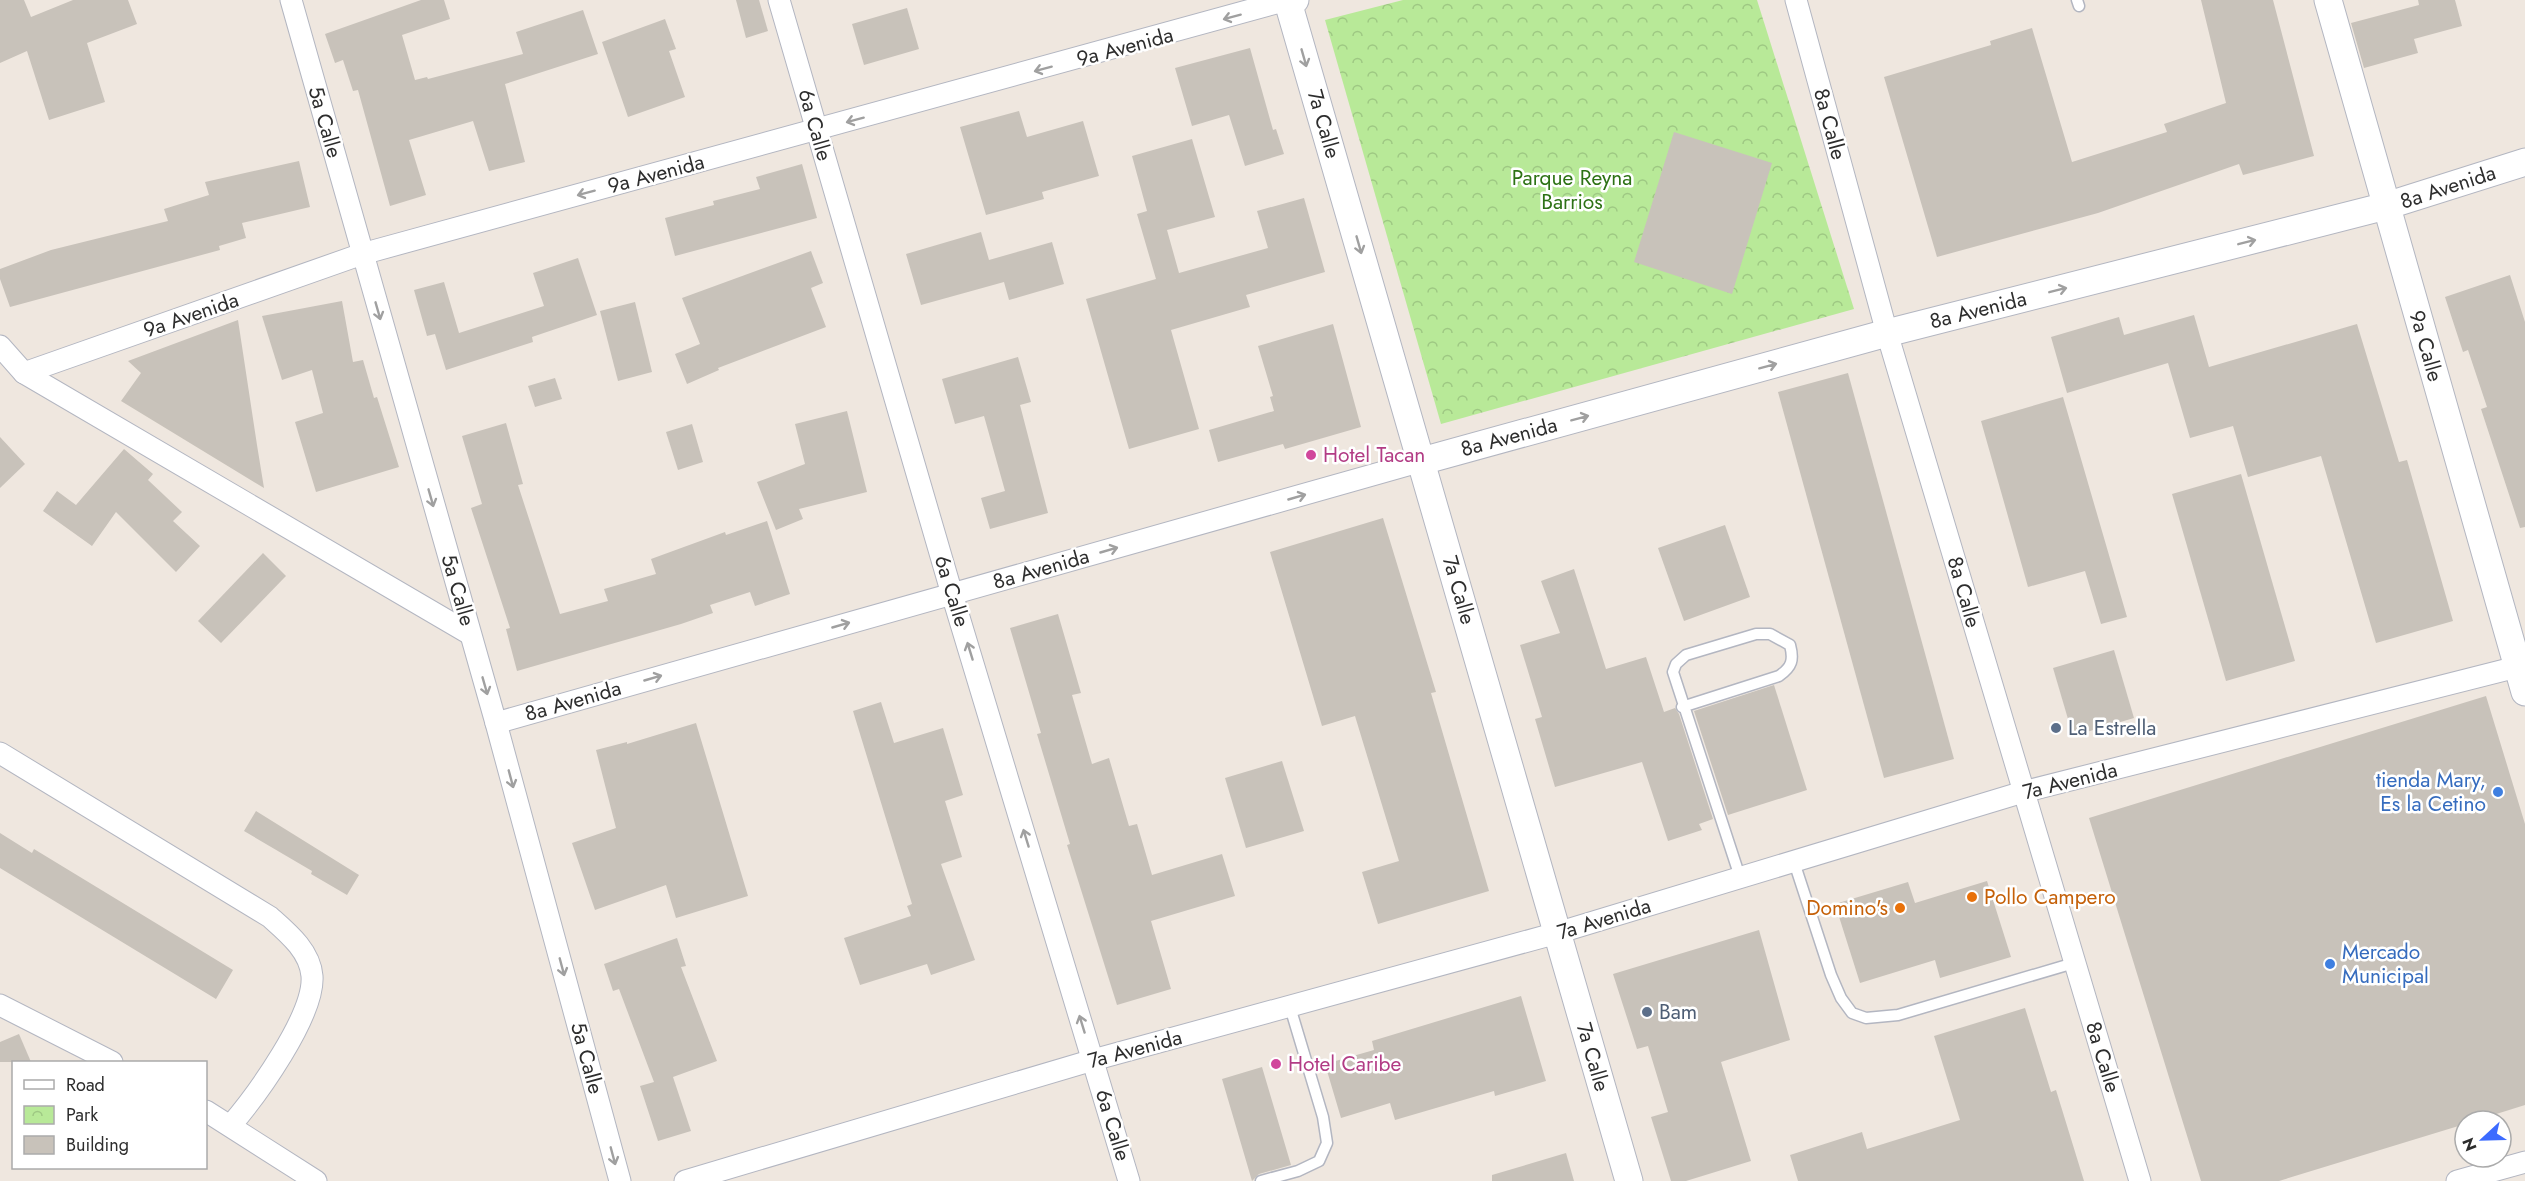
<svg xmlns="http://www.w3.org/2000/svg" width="2525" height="1181" viewBox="0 0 2525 1181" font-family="Jost,sans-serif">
  <defs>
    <pattern id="park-crowns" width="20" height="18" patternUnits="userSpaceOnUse" patternTransform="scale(1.5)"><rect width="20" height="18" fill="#b8e998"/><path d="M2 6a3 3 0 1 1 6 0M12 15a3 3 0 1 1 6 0" fill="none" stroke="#9ec883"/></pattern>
  </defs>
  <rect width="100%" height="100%" fill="#efe7df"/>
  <polygon fill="url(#park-crowns)" points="1403,0 1757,0 1854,309 1441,424 1325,20"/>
  <g fill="#c8c2ba">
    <polygon points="0,0 24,0 31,17 73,0 128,0 137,24 87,43 105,102 49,120 27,51 0,63"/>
    <polygon points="421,0 444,0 450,19 402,35 415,80 427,77 428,79 523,54 516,32 583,10 598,54 505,84 525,162 489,171 473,121 409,140 426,195 390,206 358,90 353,91 343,60 335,63 325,34"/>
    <polygon points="736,0 759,0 768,31 746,38"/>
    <polygon points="2201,0 2273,0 2314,156 2243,175 2239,164 2098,213 1937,257 1884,77 1991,45 1990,41 2032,28 2072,162 2167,132 2164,124 2226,103"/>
    <polygon points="2418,0 2455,0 2462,26 2414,39 2418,53 2364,68 2351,23 2419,5"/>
    <polygon points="907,8 919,49 864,65 852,24"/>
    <polygon points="665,19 676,49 669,51 685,97 628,117 602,42"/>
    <polygon points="1250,48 1273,130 1276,129 1284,154 1245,166 1229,115 1192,126 1175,68"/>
    <polygon points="1019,111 1027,137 1083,121 1099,176 1042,192 1044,199 986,215 960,127"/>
    <polygon points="1674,132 1772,163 1732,294 1634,262"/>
    <polygon points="1192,139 1215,217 1167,230 1179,273 1268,248 1257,211 1304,198 1325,272 1246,295 1250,307 1171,330 1199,429 1129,449 1086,299 1156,279 1137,214 1147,211 1132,156"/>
    <polygon points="299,161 310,207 242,223 246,238 219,246 220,250 10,307 0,279 0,269 51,250 168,221 164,209 209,195 205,182"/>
    <polygon points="802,164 817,218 675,256 665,218 714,205 713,201 760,189 756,177"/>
    <polygon points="981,232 989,260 1052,242 1064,284 1009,300 1004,282 921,305 906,254"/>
    <polygon points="811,251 823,283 811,288 826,327 718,368 719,370 687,384 675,354 700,344 682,298"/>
    <polygon points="578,258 597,315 532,337 533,342 446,370 435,334 427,336 414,290 444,282 459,333 544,306 533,273"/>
    <polygon points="2510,275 2525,322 2525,527 2520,528 2481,409 2487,407 2468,350 2463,352 2445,297"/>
    <polygon points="342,301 353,362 363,360 374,398 377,397 399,467 316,492 295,422 323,413 312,370 282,380 262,316"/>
    <polygon points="635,302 652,372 618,381 600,311"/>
    <polygon points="2194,315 2209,367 2357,324 2399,462 2407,460 2453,621 2376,643 2321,456 2248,477 2233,426 2190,438 2168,363 2067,393 2051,337 2119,317 2124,335"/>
    <polygon points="238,320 257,445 264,488 121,401 141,373 128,361"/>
    <polygon points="1333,324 1361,427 1285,449 1283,444 1218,462 1209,430 1274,411 1270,397 1273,396 1258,346"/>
    <polygon points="1018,357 1031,402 1020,405 1048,513 990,529 981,498 1005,491 984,416 955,424 942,379"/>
    <polygon points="1848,373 1954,759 1884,778 1778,392"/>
    <polygon points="555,378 562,399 535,407 528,386"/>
    <polygon points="2063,397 2127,617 2101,624 2085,571 2028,587 1981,421"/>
    <polygon points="847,411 867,492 799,509 803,519 776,530 757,482 805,464 795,424"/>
    <polygon points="506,423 523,484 518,485 560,614 608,601 604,589 656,574 651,559 725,532 726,535 767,521 790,594 755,606 750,592 710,605 713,613 681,624 517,671 506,629 510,628 471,508 482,504 462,436"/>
    <polygon points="692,424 703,462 678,470 666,432"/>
    <polygon points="0,437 25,464 0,488"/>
    <polygon points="124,449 153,474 148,480 182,512 173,521 200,546 176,572 116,512 92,546 43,511 57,491 76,505"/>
    <polygon points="2241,474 2295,661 2226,681 2172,494"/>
    <polygon points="1383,518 1436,692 1431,693 1489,891 1378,924 1362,872 1399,861 1355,716 1322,726 1270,552"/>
    <polygon points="1725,525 1750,597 1684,621 1658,548"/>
    <polygon points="263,553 286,576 221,643 198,621"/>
    <polygon points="1574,569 1606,669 1646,657 1664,712 1675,708 1679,714 1713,819 1699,824 1702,830 1668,841 1642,762 1555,787 1535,719 1542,717 1520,645 1560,633 1541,581"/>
    <polygon points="1058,614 1081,693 1072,695 1092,764 1109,758 1129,826 1137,824 1152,875 1222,854 1235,896 1151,921 1171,989 1117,1005 1067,845 1070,844 1037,734 1041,733 1010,628"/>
    <polygon points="2114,650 2134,718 2073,736 2053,668"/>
    <polygon points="1774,685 1807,790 1728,815 1694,711"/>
    <polygon points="2486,696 2525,824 2525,1105 2474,1121 2465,1121 2465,1124 2279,1181 2201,1181 2089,818"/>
    <polygon points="881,702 894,743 943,728 963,795 945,801 962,857 941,864 975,960 931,975 927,964 860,985 844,938 911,916 907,906 912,904 853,711"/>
    <polygon points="696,723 748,896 676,918 666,885 595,910 572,843 616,828 596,750 627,742 627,744"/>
    <polygon points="1282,761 1304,831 1246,848 1225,778"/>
    <polygon points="256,811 359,875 347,895 311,874 312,871 244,831"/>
    <polygon points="0,833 32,853 34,849 233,970 216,999 0,868"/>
    <polygon points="1987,881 2011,957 1940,978 1935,960 1860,983 1835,904 1908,882 1915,903"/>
    <polygon points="1759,930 1790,1040 1721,1062 1751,1161 1686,1181 1671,1181 1651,1117 1668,1112 1648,1046 1637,1049 1613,974"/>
    <polygon points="677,938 686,966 681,967 717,1061 673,1077 691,1131 658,1141 640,1086 654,1082 619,989 613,991 604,964"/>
    <polygon points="1521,996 1546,1081 1495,1096 1494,1091 1395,1120 1390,1103 1341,1118 1325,1064 1374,1050 1372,1041"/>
    <polygon points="2025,1008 2051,1092 2056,1090 2084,1181 1798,1181 1790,1155 1862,1132 1867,1149 1960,1120 1934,1036"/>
    <polygon points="19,1034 31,1062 0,1062 0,1042"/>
    <polygon points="1262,1067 1291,1165 1259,1174 1252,1181 1222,1079"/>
    <polygon points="1566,1153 1574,1181 1492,1181 1492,1175"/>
  </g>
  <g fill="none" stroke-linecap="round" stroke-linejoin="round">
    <defs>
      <g id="service">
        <polyline points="2077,0 2079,6"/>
        <path d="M1682,707L1779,676C1792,667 1794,660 1790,645L1770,634H1756L1686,655L1676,664L1673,672L1740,877"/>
        <polyline points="1794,862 1831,975 1841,998 1852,1013 1866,1018 1898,1015 2074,963"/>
        <polyline points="1261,1181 1298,1171 1319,1161 1327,1143 1323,1117 1290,1007"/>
      </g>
      <g id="minor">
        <polyline points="291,0 496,723 620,1181"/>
        <polyline points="779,0 952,594 1129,1181"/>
        <polyline points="1796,0 1887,333 2140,1181"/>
        <polyline points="0,346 24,373 470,634"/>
        <polyline points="24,373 362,254 1287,0"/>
        <polyline points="496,723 1422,461"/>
        <path d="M0,753L270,917C288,933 310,951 312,976C315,1015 256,1096 231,1125"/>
        <polyline points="0,1005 112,1062"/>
        <polyline points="206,1111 316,1181"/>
        <polyline points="685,1181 1093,1060 1557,933 2023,792 2525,665"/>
        <polyline points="2457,1181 2525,1162"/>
      </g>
      <g id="tertiary">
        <polyline points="1295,0 1288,2 1629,1181"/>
        <polyline points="2328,0 2525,692"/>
        <polyline points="1422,461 1887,333 2386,206 2525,162"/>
      </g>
    </defs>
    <use href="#service" stroke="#b3b6c1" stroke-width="13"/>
    <use href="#minor" stroke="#b3b6c1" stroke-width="23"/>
    <use href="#tertiary" stroke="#b3b6c1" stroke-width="29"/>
    <use href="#service" stroke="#fff" stroke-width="10"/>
    <use href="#minor" stroke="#fff" stroke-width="21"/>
    <use href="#tertiary" stroke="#fff" stroke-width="27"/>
  </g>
  <defs><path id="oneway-shaft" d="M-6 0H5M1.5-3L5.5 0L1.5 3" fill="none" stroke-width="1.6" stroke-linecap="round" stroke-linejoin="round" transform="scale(1.5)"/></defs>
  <g stroke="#a0a0a0">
    <use href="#oneway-shaft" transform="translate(1232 17) rotate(165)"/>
    <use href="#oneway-shaft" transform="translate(1304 58) rotate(74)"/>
    <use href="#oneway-shaft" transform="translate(1043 69) rotate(165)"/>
    <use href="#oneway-shaft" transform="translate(855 120) rotate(165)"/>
    <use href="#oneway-shaft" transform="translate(586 193) rotate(165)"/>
    <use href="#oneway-shaft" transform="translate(2247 242) rotate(-14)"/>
    <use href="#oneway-shaft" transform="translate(1359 245) rotate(74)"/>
    <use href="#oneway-shaft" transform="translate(2058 290) rotate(-14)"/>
    <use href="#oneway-shaft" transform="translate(378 311) rotate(74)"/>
    <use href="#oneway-shaft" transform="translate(1768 366) rotate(-15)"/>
    <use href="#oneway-shaft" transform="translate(1580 418) rotate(-15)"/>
    <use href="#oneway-shaft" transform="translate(1297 497) rotate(-16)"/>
    <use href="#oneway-shaft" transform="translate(431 498) rotate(74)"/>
    <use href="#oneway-shaft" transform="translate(1109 550) rotate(-16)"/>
    <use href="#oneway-shaft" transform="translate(841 625) rotate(-16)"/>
    <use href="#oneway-shaft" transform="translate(970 651) rotate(-107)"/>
    <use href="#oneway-shaft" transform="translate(653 678) rotate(-16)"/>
    <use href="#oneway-shaft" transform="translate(485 686) rotate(74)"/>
    <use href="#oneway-shaft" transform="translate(511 779) rotate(75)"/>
    <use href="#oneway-shaft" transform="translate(1026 838) rotate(-107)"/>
    <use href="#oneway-shaft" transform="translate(562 967) rotate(75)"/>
    <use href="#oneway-shaft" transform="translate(1082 1024) rotate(-107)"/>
    <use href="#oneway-shaft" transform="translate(613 1156) rotate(75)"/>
  </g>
  <g fill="#d1479c" stroke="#fff" stroke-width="2">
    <circle cx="1311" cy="455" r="6"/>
    <circle cx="1276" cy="1064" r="6"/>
  </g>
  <g fill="#5c6f8a" stroke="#fff" stroke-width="2">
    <circle cx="2056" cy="728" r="6"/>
    <circle cx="1647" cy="1012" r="6"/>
  </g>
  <g fill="#3f7fe0" stroke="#fff" stroke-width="2">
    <circle cx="2498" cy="792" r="6"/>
    <circle cx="2330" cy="964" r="6"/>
  </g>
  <g fill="#e8710a" stroke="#fff" stroke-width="2">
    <circle cx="1972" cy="897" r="6"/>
    <circle cx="1900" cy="908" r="6"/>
  </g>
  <g text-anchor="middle" stroke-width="5" stroke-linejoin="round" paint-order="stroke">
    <g font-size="21" fill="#2d2d2d" stroke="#fff">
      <text transform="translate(1125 47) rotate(-15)" y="7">9a Avenida</text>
      <text transform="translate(325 122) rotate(74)" y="7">5a Calle</text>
      <text transform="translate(1324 124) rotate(74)" y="7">7a Calle</text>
      <text transform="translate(1830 124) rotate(75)" y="7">8a Calle</text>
      <text transform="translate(815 125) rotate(74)" y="7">6a Calle</text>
      <text transform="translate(656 174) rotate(-15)" y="7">9a Avenida</text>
      <text transform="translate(2448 187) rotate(-18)" y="7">8a Avenida</text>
      <text transform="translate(1978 310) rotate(-14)" y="7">8a Avenida</text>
      <text transform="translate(191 315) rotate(-19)" y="7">9a Avenida</text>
      <text transform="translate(2426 346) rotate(74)" y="7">9a Calle</text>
      <text transform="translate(1509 437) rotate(-15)" y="7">8a Avenida</text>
      <text transform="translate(1041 569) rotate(-16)" y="7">8a Avenida</text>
      <text transform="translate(458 590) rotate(74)" y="7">5a Calle</text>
      <text transform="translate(1459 590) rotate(74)" y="7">7a Calle</text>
      <text transform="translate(952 591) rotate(73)" y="7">6a Calle</text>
      <text transform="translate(1964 592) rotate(74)" y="7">8a Calle</text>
      <text transform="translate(573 701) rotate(-16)" y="7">8a Avenida</text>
      <text transform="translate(2070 781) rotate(-14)" y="7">7a Avenida</text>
      <text transform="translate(1604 919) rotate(-17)" y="7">7a Avenida</text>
      <text transform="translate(1135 1049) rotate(-15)" y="7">7a Avenida</text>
      <text transform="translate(1593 1057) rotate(74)" y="7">7a Calle</text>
      <text transform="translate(2103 1057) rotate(73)" y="7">8a Calle</text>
      <text transform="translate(587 1058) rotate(75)" y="7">5a Calle</text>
      <text transform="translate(1113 1125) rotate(73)" y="7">6a Calle</text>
    </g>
    <g font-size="21" fill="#2d7215" stroke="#fff">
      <text x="1572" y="185">Parque Reyna<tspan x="1572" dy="24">Barrios</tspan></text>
    </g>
    <g font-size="21" fill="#b23c85" stroke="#fff" text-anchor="start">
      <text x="1323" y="462">Hotel Tacan</text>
      <text x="1288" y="1071">Hotel Caribe</text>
    </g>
    <g font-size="21" fill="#4e5e75" stroke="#fff" text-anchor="start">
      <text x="2068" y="735">La Estrella</text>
      <text x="1659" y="1019">Bam</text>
    </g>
    <g font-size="21" fill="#366cbe" stroke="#fff" text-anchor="end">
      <text x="2486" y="787">tienda Mary,<tspan x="2486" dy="24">Es la Cetino</tspan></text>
      <text x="2342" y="959" text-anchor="start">Mercado<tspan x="2342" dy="24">Municipal</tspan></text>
    </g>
    <g font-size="21" fill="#c56008" stroke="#fff" text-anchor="start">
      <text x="1984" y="904">Pollo Campero</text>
      <text x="1888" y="915" text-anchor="end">Domino's</text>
    </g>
  </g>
  <rect x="12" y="1061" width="195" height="108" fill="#ffffff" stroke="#ababab" stroke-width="1.5"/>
  <rect x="24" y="1080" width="30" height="9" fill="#ffffff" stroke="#ababab" stroke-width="1.5"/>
  <text x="66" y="1091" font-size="18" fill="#2d2d2d">Road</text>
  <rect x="24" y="1106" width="30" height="18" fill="url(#park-crowns)" stroke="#ababab" stroke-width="1.5"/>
  <text x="66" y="1121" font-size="18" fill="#2d2d2d">Park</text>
  <rect x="24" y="1136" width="30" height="18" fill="#c8c2ba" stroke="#ababab" stroke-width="1.5"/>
  <text x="66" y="1151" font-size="18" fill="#2d2d2d">Building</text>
  <g transform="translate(2483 1139) rotate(248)"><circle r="28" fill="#ffffff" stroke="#ababab" stroke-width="1.5"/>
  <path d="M0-4.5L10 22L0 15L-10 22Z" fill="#3c6bff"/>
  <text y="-9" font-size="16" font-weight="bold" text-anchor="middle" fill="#2d2d2d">N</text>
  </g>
</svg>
